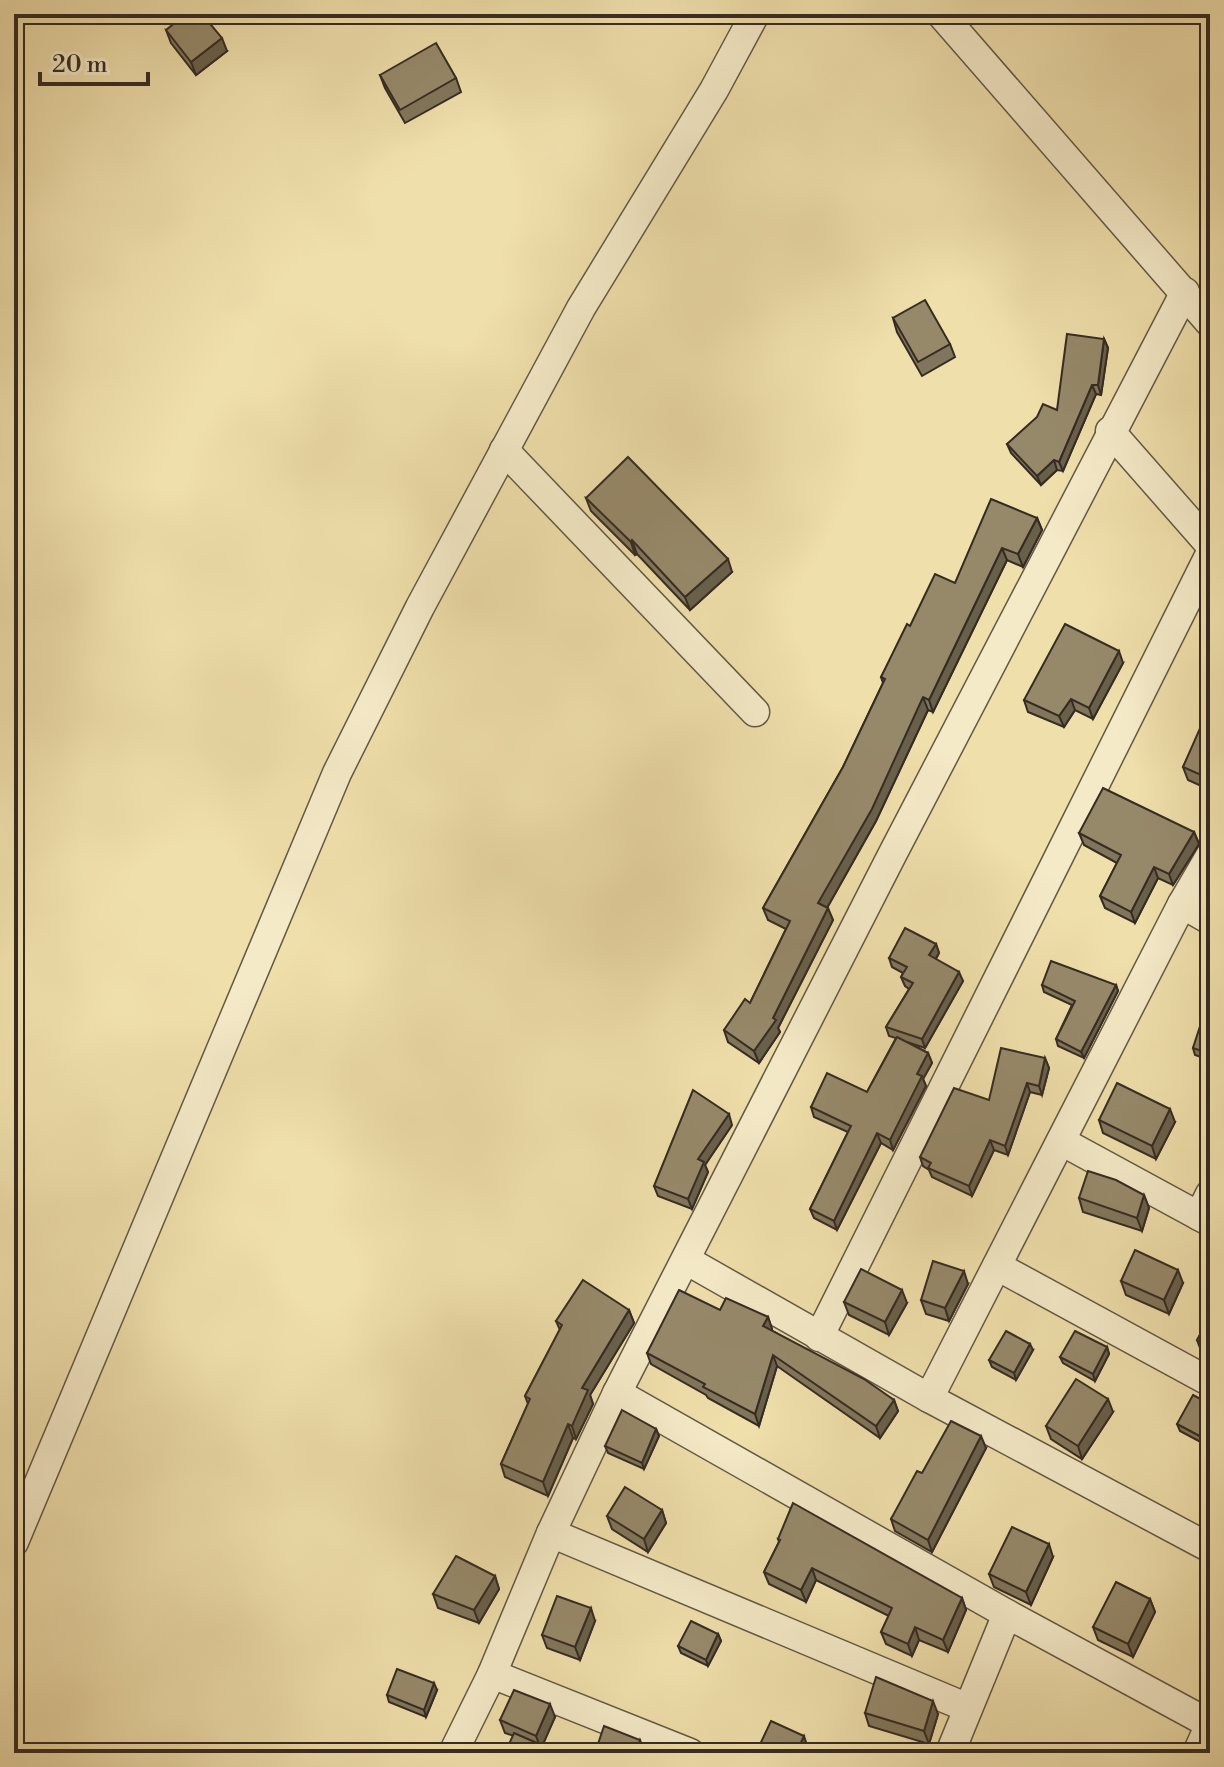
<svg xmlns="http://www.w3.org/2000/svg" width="1224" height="1767" viewBox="0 0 1224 1767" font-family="'Libre Bodoni',serif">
  <rect width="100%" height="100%" fill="#efdfab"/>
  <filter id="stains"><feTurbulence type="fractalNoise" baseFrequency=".0025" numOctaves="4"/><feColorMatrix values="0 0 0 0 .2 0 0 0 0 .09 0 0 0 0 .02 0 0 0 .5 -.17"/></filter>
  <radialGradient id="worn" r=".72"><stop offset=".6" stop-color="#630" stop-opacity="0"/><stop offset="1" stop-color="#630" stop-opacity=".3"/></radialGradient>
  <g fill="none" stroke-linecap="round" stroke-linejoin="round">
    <defs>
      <g id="street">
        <polyline points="941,14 1210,323"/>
        <polyline points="1110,431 1210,545"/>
        <polyline points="504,450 755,712"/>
        <polyline points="1182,904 1210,920"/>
        <polyline points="1061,1141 1210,1222"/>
        <polyline points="1199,1216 1210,1194"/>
        <polyline points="686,1260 929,1398 1210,1548"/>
        <polyline points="997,1266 1210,1382"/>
        <polyline points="819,1337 1210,554"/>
        <polyline points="617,1393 1007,1614 1210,1724"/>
        <polyline points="929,1398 1182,904 1210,856"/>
        <polyline points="551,1533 968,1708"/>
        <polyline points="14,1542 337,773 420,607 581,308 714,90 755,14"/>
        <polyline points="492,1674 690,1753"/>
        <polyline points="453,1753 492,1674 551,1533 617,1393 892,855 1185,292"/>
        <polyline points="950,1753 1007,1614"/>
        <polyline points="1197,1753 1210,1724"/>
      </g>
    </defs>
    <use href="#street" stroke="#645845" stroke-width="31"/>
    <use href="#street" stroke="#f5eac8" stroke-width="28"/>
  </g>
  <g fill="#81765b" stroke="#362b23" stroke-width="2">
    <polygon points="166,30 227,51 196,75 171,43"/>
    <polygon points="380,75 456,78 461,92 405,123 385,88"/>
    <polygon points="893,318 950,344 955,357 922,376 897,332"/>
    <polygon points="1104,339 1108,348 1101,395 1096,394 1063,471 1057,470 1041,485 1011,453 1007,444 1057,410"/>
    <polygon points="586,498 732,572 690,610 637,554 635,555 591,511"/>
    <polygon points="1037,518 1042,530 1023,567 1007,560 933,712 928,710 876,821 827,908 833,920 778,1028 780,1032 759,1063 728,1042 724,1030 750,1003 786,929 768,920 763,908 843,767 883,683 881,677 910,626 955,583"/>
    <polygon points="1123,663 1093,719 1075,710 1064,727 1028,712 1024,700"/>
    <polygon points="1210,711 1210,790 1188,780 1183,767"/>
    <polygon points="1194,832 1199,844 1173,885 1158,878 1135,923 1105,908 1100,896 1117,863 1084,845 1079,833"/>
    <polygon points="936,944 939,953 936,959 963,981 925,1048 907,1042 928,1053 932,1063 923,1079 926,1086 893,1150 881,1143 837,1230 814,1218 810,1209 848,1132 814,1117 811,1107 867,1092 896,1038 889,1036 886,1027 909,989 905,986 901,977 903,973 892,967 889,958"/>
    <polygon points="1042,985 1116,985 1118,991 1084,1058 1058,1046 1056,1039 1072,1005 1044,992"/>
    <polygon points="1210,1016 1210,1060 1195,1055 1193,1048"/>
    <polygon points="1045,1058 1049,1068 1042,1095 1030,1092 1008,1155 994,1150 972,1196 932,1177 929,1170 923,1166 920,1157 989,1100"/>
    <polygon points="1099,1120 1175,1122 1156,1159 1103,1133"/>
    <polygon points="732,1125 705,1165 708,1172 692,1209 658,1196 654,1186"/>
    <polygon points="1144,1195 1149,1208 1142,1231 1083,1212 1079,1198"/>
    <polygon points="1121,1281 1183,1283 1169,1314 1126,1295"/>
    <polygon points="968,1284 949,1321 926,1314 921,1300"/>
    <polygon points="844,1302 907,1303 889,1335 849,1315"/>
    <polygon points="629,1310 634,1323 590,1395 593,1404 576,1439 573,1438 548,1496 505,1477 501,1464 528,1404 525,1396 560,1330 556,1321"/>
    <polygon points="720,1310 768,1317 772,1329 771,1330 894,1400 898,1411 880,1438 777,1366 759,1426 708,1398 706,1395 651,1364 647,1353"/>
    <polygon points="1210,1317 1210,1357 1202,1353 1197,1340"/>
    <polygon points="1107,1347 1109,1354 1095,1381 1063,1363 1060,1357"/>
    <polygon points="1033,1350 1016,1380 992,1367 989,1360"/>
    <polygon points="1210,1404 1210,1447 1180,1431 1177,1424"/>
    <polygon points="1113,1412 1082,1459 1051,1439 1046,1426"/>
    <polygon points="656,1429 659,1436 644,1469 608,1453 605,1446"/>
    <polygon points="986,1448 932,1552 895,1531 891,1519 922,1473"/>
    <polygon points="662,1510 666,1523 648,1552 612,1529 607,1516"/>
    <polygon points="778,1539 962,1598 966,1610 948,1652 919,1640 912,1656 886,1644 881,1632 889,1616 816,1580 806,1602 769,1584 764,1572 779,1542"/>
    <polygon points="1053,1557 1031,1605 994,1587 989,1574"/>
    <polygon points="495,1576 499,1589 479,1623 438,1608 433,1594"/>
    <polygon points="1150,1599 1155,1612 1133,1657 1098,1640 1093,1627"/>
    <polygon points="595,1621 580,1660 547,1648 542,1635"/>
    <polygon points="718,1634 721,1641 708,1666 681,1653 678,1646"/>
    <polygon points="437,1690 426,1717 389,1702 387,1695"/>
    <polygon points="865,1713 938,1714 929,1744 869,1726"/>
    <polygon points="555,1717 542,1745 505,1733 500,1720"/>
  </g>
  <g fill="#69604a" stroke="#362b23" stroke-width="2">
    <polygon points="222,38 227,51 196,75 191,62"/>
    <polygon points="1104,339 1108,348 1101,395 1098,385"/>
    <polygon points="1092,385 1096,394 1063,471 1059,462"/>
    <polygon points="1054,460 1057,470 1041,485 1037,476"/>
    <polygon points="1037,518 1042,530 1023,567 1018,554"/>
    <polygon points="632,540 637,554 635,555 631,542"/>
    <polygon points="1002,548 1007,560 933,712 929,700"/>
    <polygon points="728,559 732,572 690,610 685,597"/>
    <polygon points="1119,651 1123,663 1093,719 1089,708"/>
    <polygon points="923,697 928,710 876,821 823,915 818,903"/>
    <polygon points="1071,699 1075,710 1064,727 1059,716"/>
    <polygon points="1194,832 1199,844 1173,885 1169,874"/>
    <polygon points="1154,867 1158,878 1135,923 1131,912"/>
    <polygon points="828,908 833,920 778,1028 780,1032 759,1063 754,1051 773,1018"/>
    <polygon points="936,944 939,953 932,965 929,955"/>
    <polygon points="959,972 963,981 925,1048 922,1039"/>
    <polygon points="1116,985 1118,991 1084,1058 1081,1052"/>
    <polygon points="928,1053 932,1063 923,1079 926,1086 893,1150 890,1140 917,1074"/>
    <polygon points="1045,1058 1049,1068 1042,1095 1039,1086"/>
    <polygon points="1027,1083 1030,1092 1008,1155 1005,1146"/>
    <polygon points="1170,1109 1175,1122 1156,1159 1152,1146"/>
    <polygon points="729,1114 732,1125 705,1165 708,1172 692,1209 688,1199 698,1159"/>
    <polygon points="877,1133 881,1143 837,1230 834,1221"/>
    <polygon points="990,1140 994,1150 972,1196 969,1186"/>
    <polygon points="1144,1195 1149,1208 1142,1231 1137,1218"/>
    <polygon points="1178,1270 1183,1283 1169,1314 1164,1300"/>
    <polygon points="964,1271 968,1284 949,1321 945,1308"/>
    <polygon points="902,1290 907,1303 889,1335 885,1322"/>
    <polygon points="629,1310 634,1323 590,1395 593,1404 576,1439 572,1426 582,1388"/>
    <polygon points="768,1317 772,1329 767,1337 763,1326"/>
    <polygon points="1030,1344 1033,1350 1016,1380 1014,1373"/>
    <polygon points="1107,1347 1109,1354 1095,1381 1093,1374"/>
    <polygon points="773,1355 777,1366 759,1426 755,1414"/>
    <polygon points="1108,1399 1113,1412 1082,1459 1078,1446"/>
    <polygon points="894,1400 898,1411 880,1438 876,1426"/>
    <polygon points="568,1424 573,1438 548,1496 543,1482"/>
    <polygon points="656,1429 659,1436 644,1469 642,1463"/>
    <polygon points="981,1436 986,1448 932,1552 928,1540"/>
    <polygon points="662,1510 666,1523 648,1552 644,1539"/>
    <polygon points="1049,1544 1053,1557 1031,1605 1026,1592"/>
    <polygon points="812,1568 816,1580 806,1602 801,1590"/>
    <polygon points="495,1576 499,1589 479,1623 474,1610"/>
    <polygon points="962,1598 966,1610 948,1652 943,1640"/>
    <polygon points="1150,1599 1155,1612 1133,1657 1128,1644"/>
    <polygon points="591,1608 595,1621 580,1660 575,1647"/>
    <polygon points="915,1627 919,1640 912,1656 908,1644"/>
    <polygon points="718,1634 721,1641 708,1666 706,1660"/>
    <polygon points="434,1683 437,1690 426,1717 424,1710"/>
    <polygon points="933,1701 938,1714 929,1744 924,1731"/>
    <polygon points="550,1704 555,1717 541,1749 536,1736"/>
    <polygon points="804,1736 807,1745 803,1753 796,1753"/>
    <polygon points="640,1740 645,1753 636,1753"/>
  </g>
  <g fill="#96896a" stroke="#362b23" stroke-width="2">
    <polygon points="186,14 202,14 222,38 191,62 166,30"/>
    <polygon points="436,43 456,78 400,110 380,75"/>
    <polygon points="925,300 950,344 918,362 893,318"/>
    <polygon points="1067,334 1104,339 1098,385 1092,385 1059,462 1054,460 1037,476 1007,444 1037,417 1043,404 1057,410"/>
    <polygon points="628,457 728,559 685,597 632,540 631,542 586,498"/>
    <polygon points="991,499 1037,518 1018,554 1002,548 929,700 923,697 872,809 818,903 828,908 773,1018 776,1020 754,1051 724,1030 745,999 750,1003 790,921 763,908 843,767 885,679 881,677 907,624 910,626 935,574 955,583"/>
    <polygon points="1065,624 1119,651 1089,708 1071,699 1059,716 1024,700"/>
    <polygon points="1208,710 1210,711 1210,779 1183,767"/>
    <polygon points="1103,788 1194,832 1169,874 1154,867 1131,912 1100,896 1121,855 1079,833"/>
    <polygon points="905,928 936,944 929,955 959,972 922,1039 886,1027 913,983 901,977 907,967 889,958"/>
    <polygon points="1051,961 1116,985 1081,1052 1056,1039 1075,1001 1042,985"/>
    <polygon points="1204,1014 1210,1016 1210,1054 1193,1048"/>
    <polygon points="897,1037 928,1053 917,1074 922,1076 890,1140 877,1133 834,1221 810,1209 851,1126 811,1107 827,1073 867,1092"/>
    <polygon points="1001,1048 1045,1058 1039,1086 1027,1083 1005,1146 990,1140 969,1186 928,1168 931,1163 920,1157 954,1088 989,1100"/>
    <polygon points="1117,1083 1170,1109 1152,1146 1099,1120"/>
    <polygon points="693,1090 729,1114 698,1159 704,1162 688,1199 654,1186"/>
    <polygon points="1088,1171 1116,1180 1144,1195 1137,1218 1079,1198"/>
    <polygon points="1135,1250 1178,1270 1164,1300 1121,1281"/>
    <polygon points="933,1261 964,1271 945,1308 921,1300"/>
    <polygon points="861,1269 902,1290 885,1322 844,1302"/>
    <polygon points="583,1280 629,1310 582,1388 588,1390 572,1426 568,1424 543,1482 501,1464 530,1399 525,1396 562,1325 556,1321"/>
    <polygon points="679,1290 720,1310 726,1298 766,1316 768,1317 763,1326 864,1379 894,1400 876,1426 773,1355 755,1414 703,1387 705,1384 647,1353"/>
    <polygon points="1210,1317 1210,1347 1197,1340"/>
    <polygon points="1006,1331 1030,1344 1014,1373 989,1360"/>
    <polygon points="1075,1331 1107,1347 1093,1374 1060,1357"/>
    <polygon points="1076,1379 1108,1399 1078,1446 1046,1426"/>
    <polygon points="1193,1395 1210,1404 1209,1441 1177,1424"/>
    <polygon points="622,1410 656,1429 642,1463 605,1446"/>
    <polygon points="951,1421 981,1436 928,1540 891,1519 917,1471 922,1473"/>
    <polygon points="625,1487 662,1510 644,1539 607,1516"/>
    <polygon points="793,1503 962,1598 943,1640 915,1627 908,1644 881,1632 892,1608 812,1568 801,1590 764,1572 780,1540 778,1539"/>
    <polygon points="1012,1527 1049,1544 1026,1592 989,1574"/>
    <polygon points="456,1556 495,1576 474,1610 433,1594"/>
    <polygon points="1116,1582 1150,1599 1128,1644 1093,1627"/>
    <polygon points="557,1596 591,1608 575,1647 542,1635"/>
    <polygon points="691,1621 718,1634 706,1660 678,1646"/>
    <polygon points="397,1669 434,1683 424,1710 387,1695"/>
    <polygon points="876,1677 933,1701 924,1731 865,1713"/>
    <polygon points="514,1690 550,1704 536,1736 500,1720"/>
    <polygon points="771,1721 804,1736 796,1753 756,1753"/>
    <polygon points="604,1726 640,1740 636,1753 595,1753"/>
    <polygon points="514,1733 560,1753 505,1753"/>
  </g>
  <rect width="1224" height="1767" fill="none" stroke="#efdfab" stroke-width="48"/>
  <rect x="16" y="16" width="1192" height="1735" fill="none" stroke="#362b23" stroke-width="4"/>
  <rect x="24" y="24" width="1176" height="1719" fill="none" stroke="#362b23" stroke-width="2"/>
  <path d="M40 72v12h108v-12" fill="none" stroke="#362b23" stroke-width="4"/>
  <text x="52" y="72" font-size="24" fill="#362b23" stroke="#f5eac8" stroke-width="6" paint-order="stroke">20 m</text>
  <rect width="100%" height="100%" filter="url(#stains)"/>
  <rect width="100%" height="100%" fill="url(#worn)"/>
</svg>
